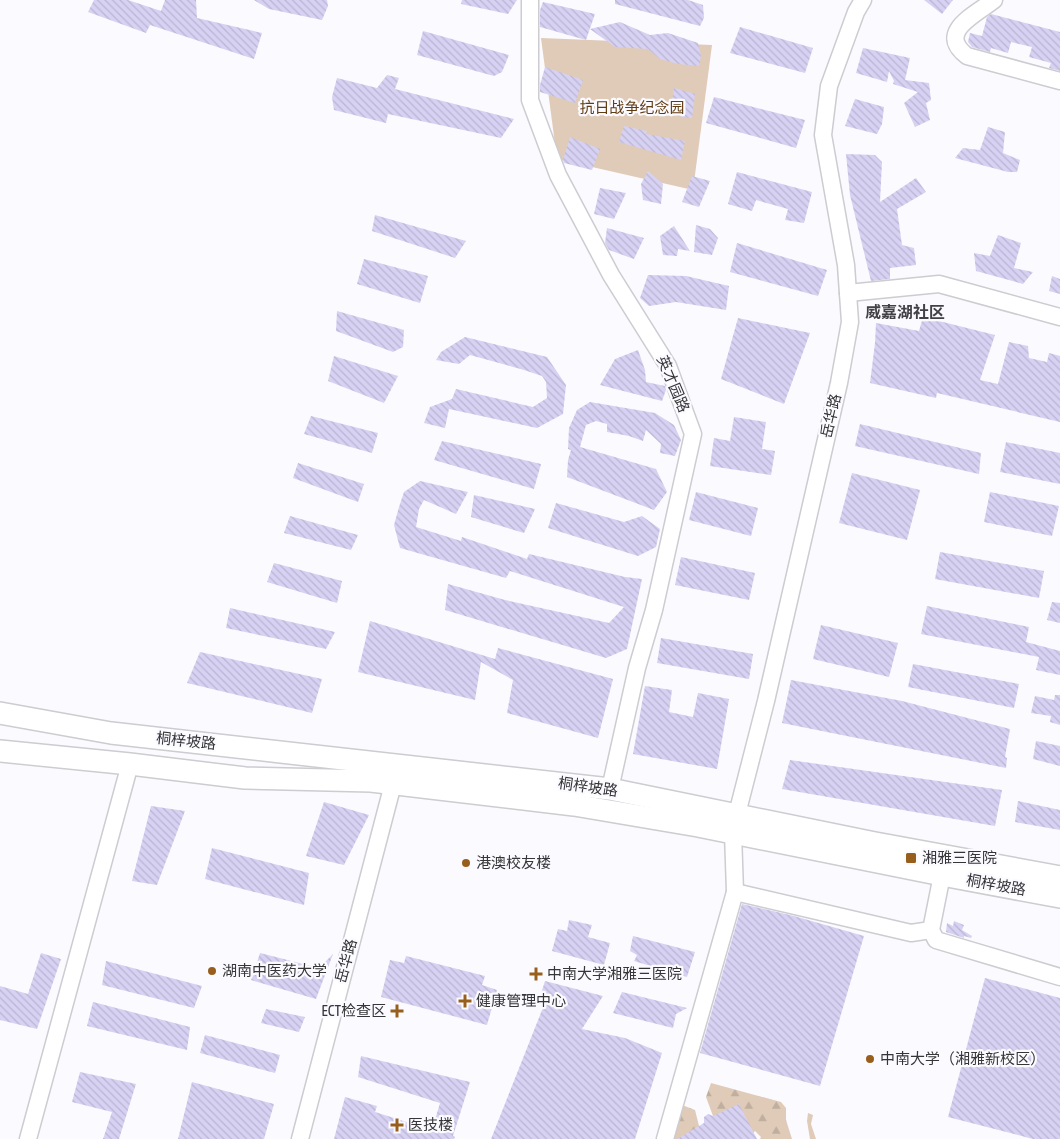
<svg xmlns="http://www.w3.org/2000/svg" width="1060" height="1139" viewBox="0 0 1060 1139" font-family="'Asap Condensed','Noto Sans SC',sans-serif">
  <defs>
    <pattern id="forest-firs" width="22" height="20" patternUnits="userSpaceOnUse" patternTransform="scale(1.25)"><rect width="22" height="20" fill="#dfcbb8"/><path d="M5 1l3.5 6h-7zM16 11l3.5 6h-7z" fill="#c0af9f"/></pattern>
    <pattern id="building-back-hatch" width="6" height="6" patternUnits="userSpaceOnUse" patternTransform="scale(1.25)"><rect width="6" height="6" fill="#d7d2f3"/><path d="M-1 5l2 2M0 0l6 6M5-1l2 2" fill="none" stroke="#b9b5d1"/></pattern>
  </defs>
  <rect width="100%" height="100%" fill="#fbfaff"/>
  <g fill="url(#forest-firs)">
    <polygon points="711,1083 781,1102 786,1108 786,1120 792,1139 760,1139 761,1137 755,1131 751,1135 713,1116 706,1097"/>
    <polygon points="682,1105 695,1110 699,1126 681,1139 671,1139"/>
    <polygon points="808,1113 813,1115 811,1124 816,1139 810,1139 807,1121"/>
  </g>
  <polygon fill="#dfcbb8" points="541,38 712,45 693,190 557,159"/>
  <g fill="url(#building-back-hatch)">
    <polygon points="94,0 128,0 161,11 165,0 196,0 197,18 262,33 254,59 150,25 146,33 88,12"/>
    <polygon points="254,0 327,0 328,6 322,20 269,9"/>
    <polygon points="462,0 517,0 508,14 461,4"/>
    <polygon points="615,0 688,0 703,5 704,18 700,26 615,4"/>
    <polygon points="924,0 953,0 942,14"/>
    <polygon points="543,2 595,14 586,40 540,27 540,10"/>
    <polygon points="991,14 1060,32 1060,71 1049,68 1051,63 1029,57 1032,47 1011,42 1008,53 991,48 990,52 972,47 968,42 970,33 982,36 987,17"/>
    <polygon points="620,22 650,35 668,33 698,43 701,56 699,66 678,64 660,59 648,49 615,47 590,29"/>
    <polygon points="740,27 813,48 805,73 730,53"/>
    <polygon points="423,31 509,55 502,72 494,76 417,55"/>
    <polygon points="863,48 910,58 905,80 929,83 931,100 926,103 930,120 915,127 904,103 918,92 893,84 894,81 889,71 887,82 856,73"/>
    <polygon points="545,67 583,80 575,103 540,92 540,85"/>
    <polygon points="387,75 399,78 395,89 514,119 501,138 388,114 386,123 334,110 332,97 337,78 377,88"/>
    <polygon points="674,88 695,94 692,118 670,115"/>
    <polygon points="714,97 805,120 796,148 706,123"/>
    <polygon points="855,99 884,107 882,124 877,134 845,126"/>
    <polygon points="624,126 647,131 646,134 685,141 681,160 619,142"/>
    <polygon points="988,127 1005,132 1003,153 1020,160 1017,172 1008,172 955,158 963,148 980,150"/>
    <polygon points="570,137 600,149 592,170 564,163 563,160"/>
    <polygon points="846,154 875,155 882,162 880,202 916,178 926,192 897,209 902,245 914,248 916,265 890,268 890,279 871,281 850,195"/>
    <polygon points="648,171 663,184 661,204 643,200 641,184"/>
    <polygon points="737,172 812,192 804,223 785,220 788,209 756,200 752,211 728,204"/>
    <polygon points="692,176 710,181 699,207 682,202"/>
    <polygon points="600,188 626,193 614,219 594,214"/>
    <polygon points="375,215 466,241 455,258 372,231"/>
    <polygon points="696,225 710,229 718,238 712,255 694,252"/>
    <polygon points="674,226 690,251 678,249 677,256 663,255 660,236"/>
    <polygon points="607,228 644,238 634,259 609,250 605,243"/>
    <polygon points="998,235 1021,243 1014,268 1033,272 1023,284 976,271 974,253 990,256"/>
    <polygon points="737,243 827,270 818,296 730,272"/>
    <polygon points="364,259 428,276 420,303 357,284"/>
    <polygon points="648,275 686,276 729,286 726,310 676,302 649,306 640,298"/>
    <polygon points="1052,276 1060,279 1060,294 1049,291"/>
    <polygon points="337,311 404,330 403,347 393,352 336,331"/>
    <polygon points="923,317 995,335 980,380 998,384 1009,342 1028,346 1029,358 1047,362 1049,353 1060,356 1060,422 937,393 936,398 870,383 875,343 876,323 919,331"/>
    <polygon points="738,318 810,333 784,404 721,379"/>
    <polygon points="465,337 547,357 566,385 563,414 537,428 449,409 445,428 424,423 430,407 452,399 456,389 533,407 547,398 546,382 542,376 524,370 470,355 459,364 436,360 441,352"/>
    <polygon points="638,350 645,370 646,382 665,386 666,390 662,401 600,385 615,359"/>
    <polygon points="334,356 398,376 384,403 328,381"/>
    <polygon points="590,402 655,413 674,425 681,440 675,456 660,453 661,444 646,430 643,441 629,436 607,432 607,424 596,421 586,425 580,447 656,469 667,492 654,510 567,477 568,460 571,450 568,449 569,428 577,410"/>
    <polygon points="311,416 378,433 372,453 304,434"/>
    <polygon points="734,417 766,422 762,449 775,451 771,475 710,466 714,438 730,441"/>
    <polygon points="860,424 981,453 979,474 855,446"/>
    <polygon points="442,441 541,464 534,489 434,460"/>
    <polygon points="1006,442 1060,453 1060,484 1000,472"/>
    <polygon points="298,463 364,484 358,502 293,478"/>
    <polygon points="852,473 920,490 907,540 839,523"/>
    <polygon points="420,481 468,492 456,514 424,500 419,509 416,527 461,541 462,537 527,559 529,554 625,577 642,579 627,649 606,658 445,610 448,584 505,600 609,623 624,607 510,571 506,578 400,548 394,525 399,507 404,492"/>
    <polygon points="696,492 758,508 751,536 689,520"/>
    <polygon points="990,492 1059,506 1052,536 984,522"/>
    <polygon points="474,495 535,509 524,533 471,517"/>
    <polygon points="556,503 624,522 642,516 660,529 656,547 638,556 548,528"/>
    <polygon points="290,516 358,535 351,550 284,533"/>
    <polygon points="940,552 1044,571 1039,598 935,579"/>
    <polygon points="681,557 755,573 749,600 675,585"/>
    <polygon points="274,563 342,581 337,603 267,582"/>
    <polygon points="1052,602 1060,603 1060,623 1047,620"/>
    <polygon points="927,606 1029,627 1026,642 1060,651 1060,675 1036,670 1039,657 921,634"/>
    <polygon points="230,608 335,632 326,649 226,628"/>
    <polygon points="370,621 495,659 498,648 613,679 598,738 507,713 513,680 481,662 475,700 358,672"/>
    <polygon points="821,625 898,643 889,677 813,659"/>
    <polygon points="661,638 753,654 749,679 657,663"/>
    <polygon points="200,652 322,679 312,713 187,683"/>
    <polygon points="913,664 1019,684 1014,708 908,687"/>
    <polygon points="791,680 902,701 1010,729 1005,757 1007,758 1006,768 782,723"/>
    <polygon points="645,686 672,690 669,712 693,717 698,693 729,699 717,769 633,754"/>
    <polygon points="1055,695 1060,695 1060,725 1050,722 1051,716 1031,713 1035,696 1054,700"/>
    <polygon points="1036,741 1060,746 1060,766 1033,759"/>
    <polygon points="790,760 1002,790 995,826 782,789"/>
    <polygon points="1018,801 1060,810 1060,830 1015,822"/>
    <polygon points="324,802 369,815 344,865 306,856"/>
    <polygon points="151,806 185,811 157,885 132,881"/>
    <polygon points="212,848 309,873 304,905 205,879"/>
    <polygon points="742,904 794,916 864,936 820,1086 700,1053"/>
    <polygon points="569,920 592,925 588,937 610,943 604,965 552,951 558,929 567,931"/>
    <polygon points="954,921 964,925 962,930 972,936 971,938 964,936 964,938 946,932 947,923 953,926"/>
    <polygon points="633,936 695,952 687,977 634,961 637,955 630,951"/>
    <polygon points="41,953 61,959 37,1029 0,1020 0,986 28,994"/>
    <polygon points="260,953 319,968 333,954 316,999 251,980"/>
    <polygon points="406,956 485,976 482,985 497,990 487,1025 381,997 390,960 404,963"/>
    <polygon points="106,961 202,986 194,1008 102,985"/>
    <polygon points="985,978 1060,998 1060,1139 1033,1139 948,1117"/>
    <polygon points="545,981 603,996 582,1029 625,1038 662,1053 635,1139 491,1139 544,1005 538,1003"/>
    <polygon points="622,992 687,1008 676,1014 673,1028 613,1013"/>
    <polygon points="93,1002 190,1027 187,1050 87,1026"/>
    <polygon points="266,1009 305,1017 299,1032 261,1023"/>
    <polygon points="205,1035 280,1055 275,1073 200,1053"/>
    <polygon points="361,1056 470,1082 453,1136 455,1137 454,1139 334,1139 345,1097 377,1106 375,1112 432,1130 440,1103 358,1077"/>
    <polygon points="80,1072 136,1084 119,1139 103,1139 112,1112 72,1102"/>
    <polygon points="192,1082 274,1104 264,1139 178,1139"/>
    <polygon points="739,1104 757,1139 677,1139 704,1123 704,1117 708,1114 713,1116"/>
  </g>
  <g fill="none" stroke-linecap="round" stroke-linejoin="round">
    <defs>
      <g id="minor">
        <polyline points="530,0 530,100 558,175 611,275 668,366 693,434 654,610 637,668 610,789"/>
        <path d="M994,0C975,15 936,32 967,56L1060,81"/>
        <polyline points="848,293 939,284 1060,317"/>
        <polyline points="942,875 931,930 936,940 1060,977"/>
        <polyline points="735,892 911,933 931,930"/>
        <polyline points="28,1139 130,764"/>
        <polyline points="300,1139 393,784"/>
        <polyline points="665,1139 735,892 733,833 737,814 766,701 839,383 850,322 846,265 823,135 829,86 856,12 863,0"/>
      </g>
      <g id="major">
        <polyline points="0,713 111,733 610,789 875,843 1060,877"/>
        <polyline points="0,751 130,764 245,778 371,781 574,805 698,826 942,875 1060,897"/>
      </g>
    </defs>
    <use href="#minor" stroke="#ccccd1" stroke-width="19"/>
    <use href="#major" stroke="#ccccd1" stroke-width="24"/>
    <use href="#minor" stroke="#fff" stroke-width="16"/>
    <use href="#major" stroke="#fff" stroke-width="21"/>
  </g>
  <g fill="#985e1c" stroke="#fbfaff" stroke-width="2">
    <rect x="905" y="852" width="12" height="12" rx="2.5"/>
    <circle cx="466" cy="863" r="5"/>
    <circle cx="212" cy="971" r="5"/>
    <path d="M533.5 966.5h5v5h5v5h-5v5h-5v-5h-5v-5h5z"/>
    <path d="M462.5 993.5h5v5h5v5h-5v5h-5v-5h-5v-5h5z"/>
    <path d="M394.5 1003.5h5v5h5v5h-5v5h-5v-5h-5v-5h5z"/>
    <circle cx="870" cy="1059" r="5"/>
    <path d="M394.5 1117.5h5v5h5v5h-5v5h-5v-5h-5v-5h5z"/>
  </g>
  <g text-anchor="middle" stroke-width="4.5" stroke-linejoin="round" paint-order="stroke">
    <g font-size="15" fill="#613c13" stroke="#fbfaff">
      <text x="632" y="113">抗日战争纪念园</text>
    </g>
    <g font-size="15" fill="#363638" stroke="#fbfaff">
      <text transform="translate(673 384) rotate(67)" y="5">英才园路</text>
      <text transform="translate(831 416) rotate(-77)" y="5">岳华路</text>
      <text transform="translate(186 741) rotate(6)" y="5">桐梓坡路</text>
      <text transform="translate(588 787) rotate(8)" y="5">桐梓坡路</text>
      <text transform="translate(996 885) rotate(10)" y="5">桐梓坡路</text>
      <text transform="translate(346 961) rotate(-75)" y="5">岳华路</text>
    </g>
    <g font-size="15" fill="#363638" stroke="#fbfaff" text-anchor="start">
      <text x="922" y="863">湘雅三医院</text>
      <text x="476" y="868">港澳校友楼</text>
      <text x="222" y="976">湖南中医药大学</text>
      <text x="547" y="979">中南大学湘雅三医院</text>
      <text x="476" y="1006">健康管理中心</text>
      <text x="386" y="1016" text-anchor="end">ECT检查区</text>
      <text x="880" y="1064">中南大学（湘雅新校区）</text>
      <text x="408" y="1130">医技楼</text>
    </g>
    <g font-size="16" font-weight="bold" fill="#424246" stroke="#fbfaff">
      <text x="905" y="318">威嘉湖社区</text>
    </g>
  </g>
</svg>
